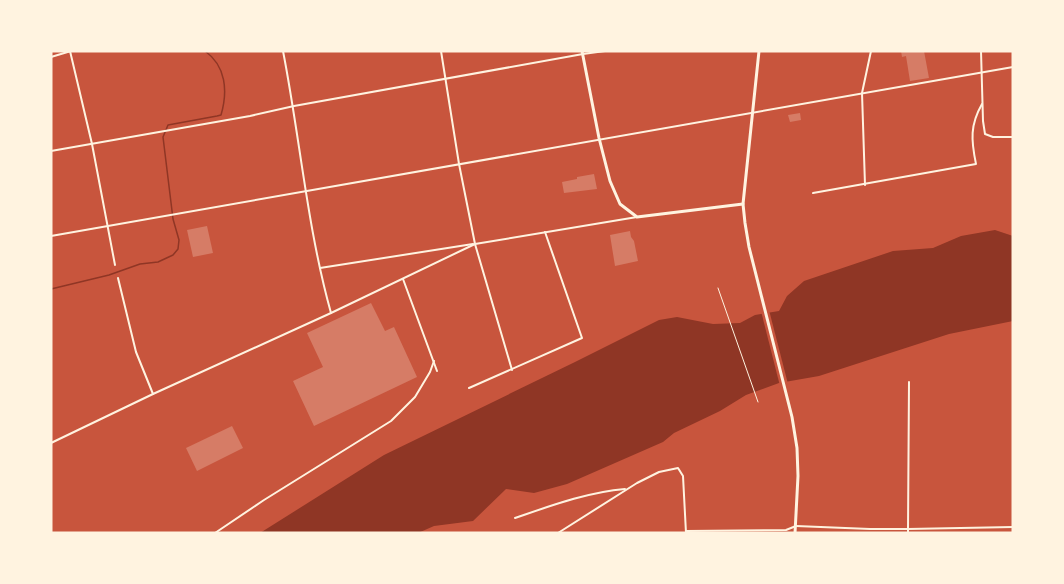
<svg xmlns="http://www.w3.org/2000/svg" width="1064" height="584" viewBox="0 0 1064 584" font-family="'Fira Sans',sans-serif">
  <rect width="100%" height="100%" fill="#c8553d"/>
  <polygon fill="#8f3625" points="995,230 1013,236 1013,321 949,334 819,376 779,383 746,395 720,411 674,433 663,442 567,484 534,493 506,489 473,521 434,526 418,533 260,533 384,455 575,362 659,320 677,317 713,324 740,323 755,315 779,311 787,296 804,281 893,251 933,248 961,236"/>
  <polygon fill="#c8553d" points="769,310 788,384 780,386 761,311"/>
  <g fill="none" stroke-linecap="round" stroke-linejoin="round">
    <path stroke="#8f3625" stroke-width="1.5" d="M51,289L109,275L140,264L158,262L173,255L178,249L179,240L173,219L163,137L168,125L217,116L221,115C228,91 226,66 205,51"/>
  </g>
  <g fill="#d67c66">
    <polygon points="901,51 924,51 929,78 910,81 906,56 902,57"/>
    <polygon points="800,113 801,120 790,122 788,115"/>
    <polygon points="594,174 597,189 564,193 562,182 577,179 577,177"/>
    <polygon points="207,226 213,253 193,257 187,230"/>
    <polygon points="630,231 631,237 634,241 638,261 615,266 610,235"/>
    <polygon points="371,303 385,331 394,327 417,377 314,426 293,381 323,367 307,333"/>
    <polygon points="232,426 243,448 197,471 186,448"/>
  </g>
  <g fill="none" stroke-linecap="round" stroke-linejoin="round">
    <polyline stroke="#fff3e0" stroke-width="1" points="718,288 758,402"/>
    <g stroke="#fff3e0" stroke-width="2">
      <polyline points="70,51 92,144 115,265"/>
      <path d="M283,51C300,138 307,227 331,313"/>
      <polyline points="441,51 459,164 475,244 512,370"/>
      <polyline points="981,51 983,121 985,134 993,137 1013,137"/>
      <polyline points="865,185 862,93 871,51"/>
      <path d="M813,193L976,164C971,140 970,125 982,104"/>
      <polyline points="320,268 473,244"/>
      <polyline points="118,278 136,352 153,394"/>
      <polyline points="403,279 437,371"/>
      <polyline points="909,382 908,529 1013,527"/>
      <polyline points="469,388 582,338 545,232"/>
      <polyline points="51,443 153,394 331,313 475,244 637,217"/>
      <path d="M515,518C550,506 588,492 625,489"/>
      <polyline points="686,531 786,530 796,526"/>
      <polyline points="215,533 264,500 391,421 415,397 430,372 434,361"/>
      <polyline points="558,533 637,483 659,472 678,468 683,476 686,533"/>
    </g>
    <g stroke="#fff3e0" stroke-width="2">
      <polyline points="51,57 71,51"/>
      <polyline points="51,151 250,116 294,106 583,54 605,51"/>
      <polyline points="51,236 1013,67"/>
      <polyline points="796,526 870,529 908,529 908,533"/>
    </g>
    <g stroke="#fff3e0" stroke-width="3">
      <polyline points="582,51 599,138 610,181 620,204 637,217 743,204"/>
      <polyline points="759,51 743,204 745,223 749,247 792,417 797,448 798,476 795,533"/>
    </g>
  </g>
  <rect width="1064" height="584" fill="none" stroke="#fff3e0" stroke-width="105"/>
</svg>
